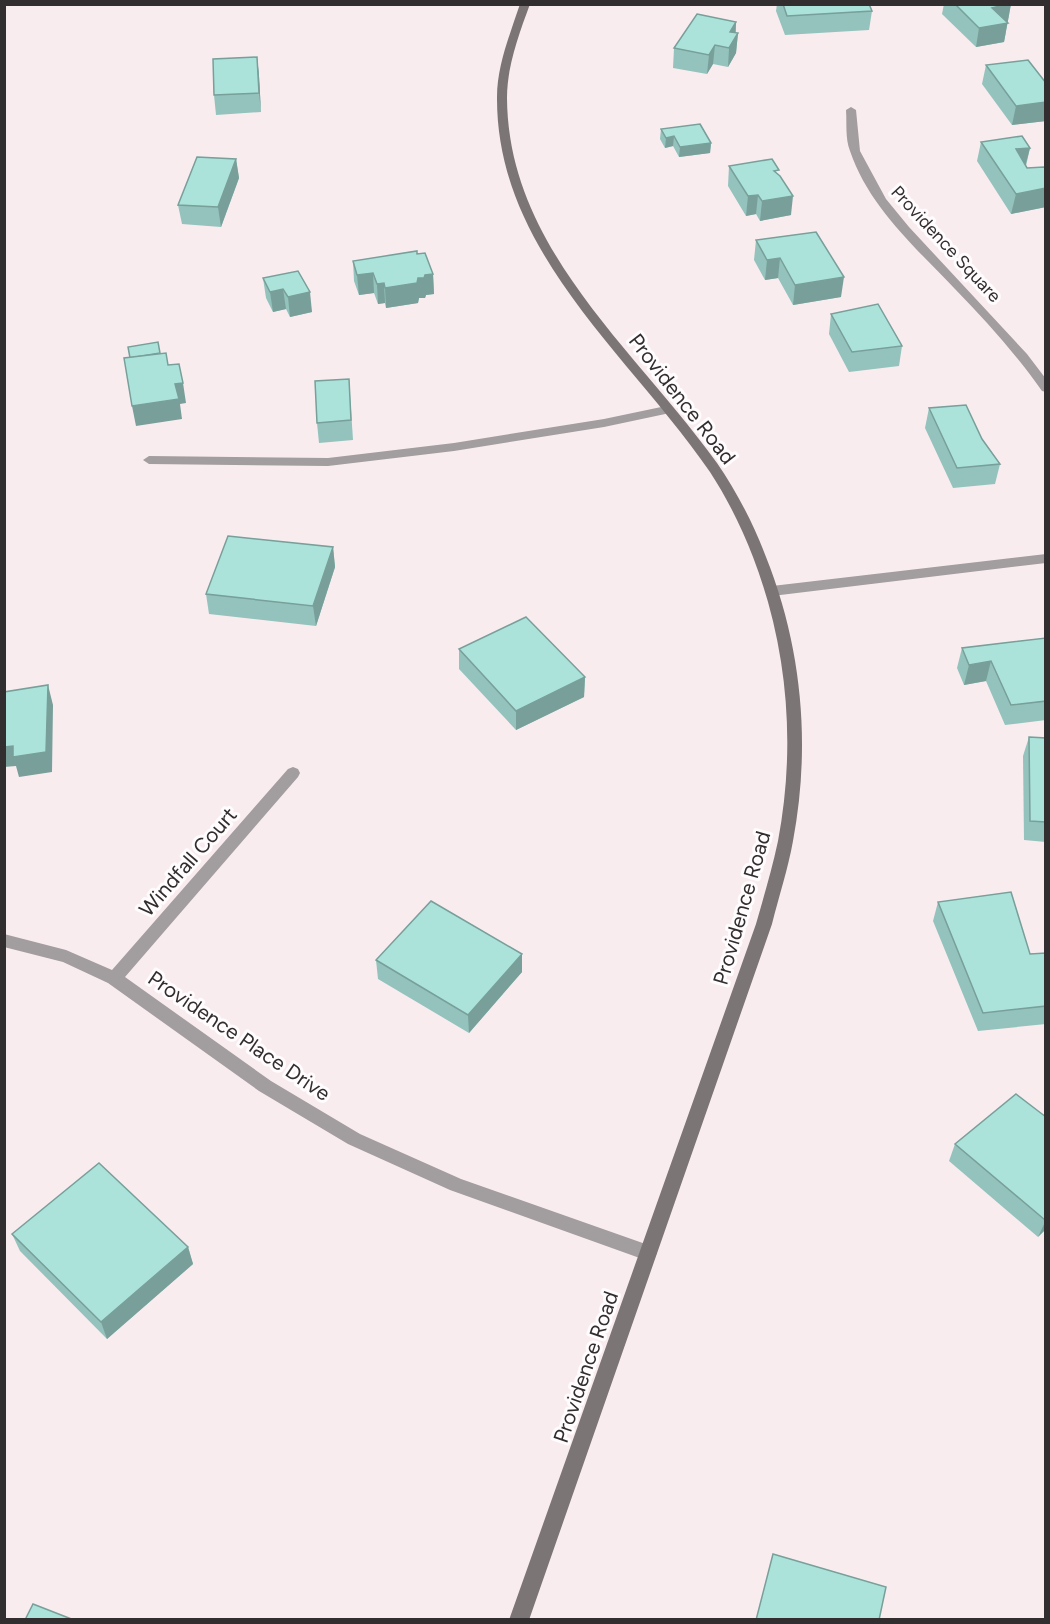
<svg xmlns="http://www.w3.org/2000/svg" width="1050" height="1624" viewBox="0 0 1050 1624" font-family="Figtree,sans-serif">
  <rect width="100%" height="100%" fill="#f9ecef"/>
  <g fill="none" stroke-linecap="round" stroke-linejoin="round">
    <polygon fill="#a29d9e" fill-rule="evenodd" points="666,406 672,410 670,413 604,427 454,451 328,466 149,464 143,460 149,456 328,458 454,443 604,419"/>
    <g fill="#a29d9e" fill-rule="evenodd">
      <path d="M851,107L856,110L860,151L886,199L909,227L1027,354L1046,379V392L1042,391C1016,354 986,321 955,289C916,248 869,207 850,151C845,138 847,123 846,110Z"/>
      <polygon points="1046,554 1046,563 772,596 765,591 772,586"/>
      <polygon points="293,767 298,769 300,773 298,777 125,977 271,1081 360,1134 461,1179 654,1247 657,1253 654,1259 648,1261 450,1190 348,1144 259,1091 108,983 63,962 4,947 4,934 66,950 112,970 288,769"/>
    </g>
    <path fill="#7c7576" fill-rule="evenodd" d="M520,4H530C519,34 507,66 507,98C508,249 636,350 717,463C737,492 754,525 766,557C802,647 811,746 793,841C788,869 779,896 772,924L529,1620H509L756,924C764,896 772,869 778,841C796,746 788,648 753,557C742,528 727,498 710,472C630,355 496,252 497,97C497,66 510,34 520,4Z"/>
  </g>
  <g fill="#93c3bc">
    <polygon points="777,4 869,4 872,11 869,30 785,35 776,11"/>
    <polygon points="944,4 1011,4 1004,42 976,47 942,14"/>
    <polygon points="736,22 736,33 738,33 736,53 728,67 713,64 707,74 673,68 674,48"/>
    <polygon points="257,57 259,76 261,112 216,115 214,95"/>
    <polygon points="986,65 1046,83 1046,121 1012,125 982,84"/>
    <polygon points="661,129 711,143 710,153 679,157 673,146 665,148 660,139"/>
    <polygon points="981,142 1030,148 1026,166 1027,168 1046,169 1046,207 1011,214 977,161"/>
    <polygon points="236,159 239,178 221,227 182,224 178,205"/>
    <polygon points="729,166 778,174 791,215 760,221 756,214 746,216 728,186"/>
    <polygon points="756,240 841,297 793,305 778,278 765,280 754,260"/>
    <polygon points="417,254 433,274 434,294 426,295 425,298 419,298 418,303 386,308 385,303 378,304 374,293 359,295 354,281 353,261"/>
    <polygon points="298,271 312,312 290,317 286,309 273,312 266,298 263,278"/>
    <polygon points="831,314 902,346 899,366 849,372 829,334"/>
    <polygon points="349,379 353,440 319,443 317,423"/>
    <polygon points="929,408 982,439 1000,464 995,484 953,488 925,428"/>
    <polygon points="333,547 335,567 316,626 209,614 206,594"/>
    <polygon points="1046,638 1046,720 1005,725 986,681 964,685 957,668 962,648"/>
    <polygon points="459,649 585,677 584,697 516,730 459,669"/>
    <polygon points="1029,737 1046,738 1046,842 1024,840 1023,756"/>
    <polygon points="938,902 1030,954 1046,953 1046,1024 978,1031 933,921"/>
    <polygon points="522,954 522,972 469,1033 378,979 376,960"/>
    <polygon points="1046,1117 1046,1229 1038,1237 949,1161 955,1144"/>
    <polygon points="12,1234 188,1247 193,1264 107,1339 20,1251"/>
  </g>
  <g fill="#789f99">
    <polygon points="1008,4 1011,4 1004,42 976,47 979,28 992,8"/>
    <polygon points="736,22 735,38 738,33 736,53 728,67 730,32"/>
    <polygon points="715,45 713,64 707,74 709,55"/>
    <polygon points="257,57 259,76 261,112 259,93"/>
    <polygon points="1046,102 1046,121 1012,125 1016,106"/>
    <polygon points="674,136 673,146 665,148 666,138"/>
    <polygon points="711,143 710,153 679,157 680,147"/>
    <polygon points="1030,148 1025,167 1016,149"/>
    <polygon points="236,159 239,178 221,227 218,207"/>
    <polygon points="1046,188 1046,207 1011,214 1016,194"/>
    <polygon points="758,195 756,214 746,216 748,196"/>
    <polygon points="793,196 791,215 760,221 762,201"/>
    <polygon points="780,258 778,278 765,280 767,260"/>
    <polygon points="373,273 374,293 359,295 357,275"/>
    <polygon points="433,274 434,294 426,295 425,298 419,298 418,303 386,308 385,288 418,278 425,275"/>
    <polygon points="844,277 841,297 793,305 795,285"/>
    <polygon points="384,283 385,303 378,304 377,284"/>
    <polygon points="283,289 286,309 273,312 270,292"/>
    <polygon points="310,292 312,312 290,317 288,297"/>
    <polygon points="183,383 186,403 180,404 182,419 136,426 132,406 175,384"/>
    <polygon points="333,547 335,567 316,626 313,606"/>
    <polygon points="991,661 986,681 964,685 969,665"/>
    <polygon points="585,677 584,697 516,730 516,711"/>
    <polygon points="48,685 53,705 52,772 19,777 16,766 4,767 4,747"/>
    <polygon points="522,954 522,972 469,1033 468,1015"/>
    <polygon points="1046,1220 1046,1229 1038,1237"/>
    <polygon points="188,1247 193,1264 107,1339 101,1322"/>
  </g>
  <g fill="#abe3db" stroke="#789f99" stroke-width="1.5">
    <polygon points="783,4 869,4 872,11 787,16"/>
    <polygon points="955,4 1008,4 992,8 1008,23 979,28"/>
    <polygon points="697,14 736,22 730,32 738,33 729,48 715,45 709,55 674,48"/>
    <polygon points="257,57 259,93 214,95 213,59"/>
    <polygon points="1028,60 1046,83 1046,102 1016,106 986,65"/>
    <polygon points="700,124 711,143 680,147 674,136 666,138 661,129"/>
    <polygon points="1022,136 1030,148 1016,149 1027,168 1044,167 1046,169 1046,188 1016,194 981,142"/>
    <polygon points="197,157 236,159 218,207 178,205"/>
    <polygon points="772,159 779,170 774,171 780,176 793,196 762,201 758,195 748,196 729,166"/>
    <polygon points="816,232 844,277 795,285 780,258 767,260 756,240"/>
    <polygon points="417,251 417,254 425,253 433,274 425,275 424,278 418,278 417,283 385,288 384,283 377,284 373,273 357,275 353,261"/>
    <polygon points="298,271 310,292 288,297 283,289 270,292 263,278"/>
    <polygon points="878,304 902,346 852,352 831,314"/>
    <polygon points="158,342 160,353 130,358 128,347"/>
    <polygon points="166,353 168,365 179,364 183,383 175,384 179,399 132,406 124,358"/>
    <polygon points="349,379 351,420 317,423 315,381"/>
    <polygon points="966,405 982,439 1000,464 957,468 929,408"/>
    <polygon points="228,536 333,547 313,606 206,594"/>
    <polygon points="526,617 585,677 516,711 459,649"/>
    <polygon points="1046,638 1046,701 1011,705 991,661 969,665 962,648"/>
    <polygon points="48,685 46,752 13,757 13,746 4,747 4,692"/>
    <polygon points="1029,737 1046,738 1046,822 1030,821"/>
    <polygon points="1011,892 1030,954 1046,953 1046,1006 983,1013 938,902"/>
    <polygon points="431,901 522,954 468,1015 376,960"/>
    <polygon points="1016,1094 1046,1117 1045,1220 955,1144"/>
    <polygon points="99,1163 188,1247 101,1322 12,1234"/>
    <polygon points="773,1554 886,1587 879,1620 756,1620"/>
    <polygon points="33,1604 74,1620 25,1620"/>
  </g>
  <g text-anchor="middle" stroke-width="6" stroke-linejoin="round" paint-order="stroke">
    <g font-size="18" fill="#322d2e" stroke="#fffcfd">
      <text transform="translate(946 244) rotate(47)" y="6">Providence Square</text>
    </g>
    <g font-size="21" fill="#322d2e" stroke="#fffcfd">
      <text transform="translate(682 399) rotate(52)" y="7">Providence Road</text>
      <text transform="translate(188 862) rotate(-49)" y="7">Windfall Court</text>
      <text transform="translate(742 908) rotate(-74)" y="7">Providence Road</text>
      <text transform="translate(239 1036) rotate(34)" y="7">Providence Place Drive</text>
      <text transform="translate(586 1367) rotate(-71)" y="7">Providence Road</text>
    </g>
  </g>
  <rect width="1050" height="1624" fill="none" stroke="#322d2e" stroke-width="12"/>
</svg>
